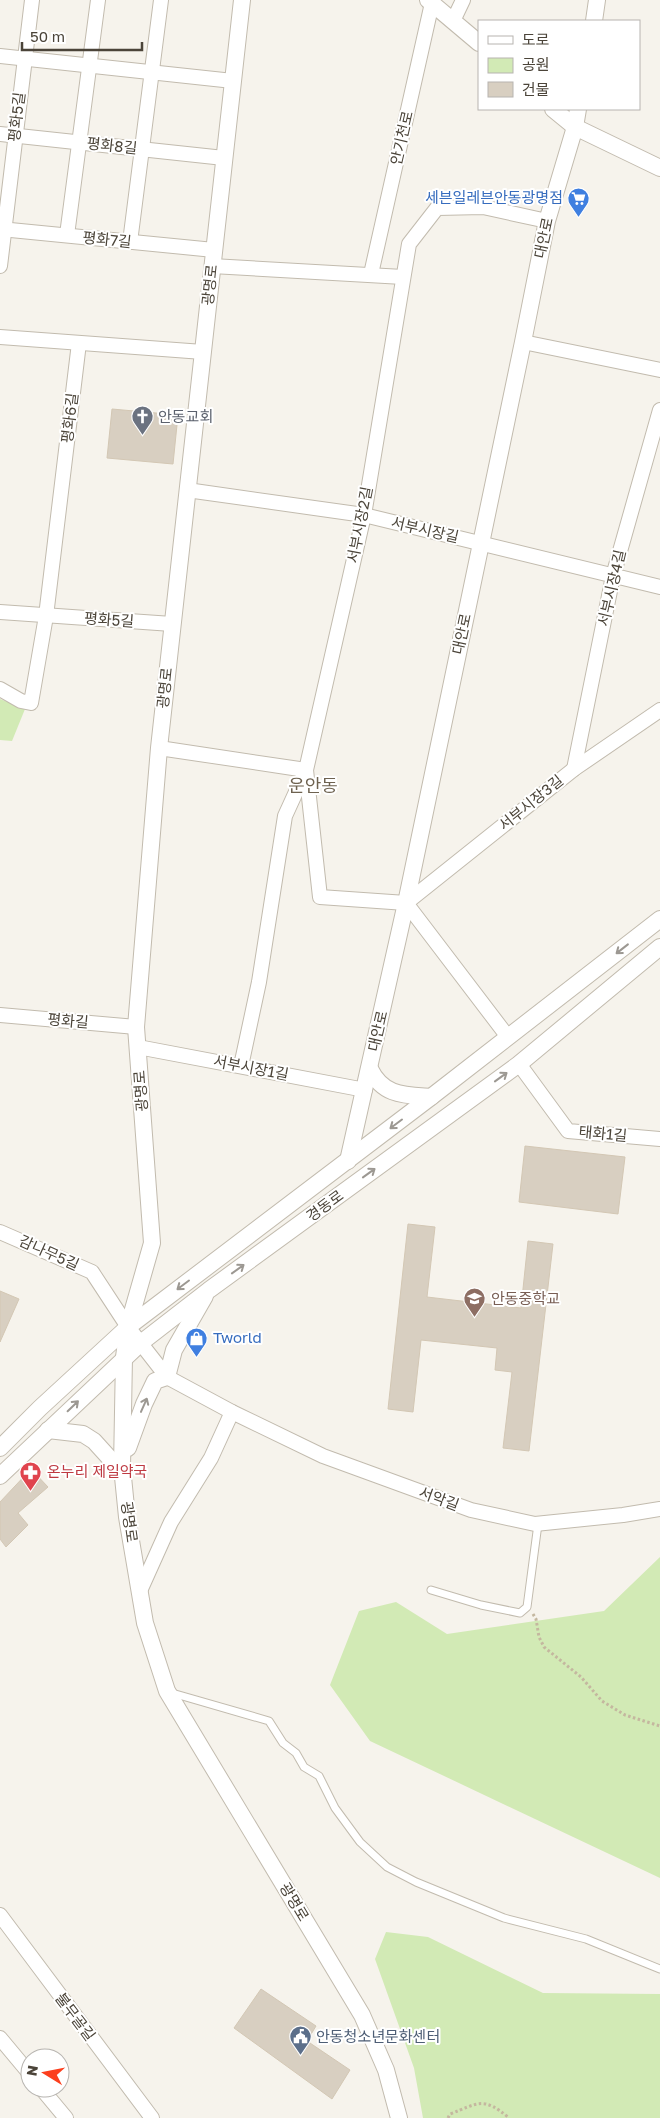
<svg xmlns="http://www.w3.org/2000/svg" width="660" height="2118" viewBox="0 0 660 2118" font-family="'Golos Text','Noto Sans KR',sans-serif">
  <rect width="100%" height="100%" fill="#f6f3ec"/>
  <g fill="#d2eab5">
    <polygon points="0,699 25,709 12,741 0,740"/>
    <polygon points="660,1557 660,1878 370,1741 330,1685 359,1611 396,1602 447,1634 604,1611"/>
    <polygon points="386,1932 428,1937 543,1993 660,1994 660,2118 423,2118 414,2068 375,1959"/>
  </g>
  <g fill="#d8cfc1" stroke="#d3c7b4">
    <polygon points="112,409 178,415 173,464 107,458"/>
    <polygon points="525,1146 625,1157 618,1214 519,1202"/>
    <polygon points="408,1224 435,1227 427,1297 521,1308 528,1241 553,1244 529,1451 503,1448 512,1372 495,1370 497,1348 421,1340 413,1412 388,1409"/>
    <polygon points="0,1291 19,1299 0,1342"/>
    <polygon points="31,1469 48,1487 18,1513 28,1525 6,1547 0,1539 0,1502"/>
    <polygon points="261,1989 316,2026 307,2041 350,2070 332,2099 234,2028"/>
  </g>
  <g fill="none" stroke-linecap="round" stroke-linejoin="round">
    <defs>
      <g id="service">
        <polyline points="431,1590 481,1605 520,1613 527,1607 538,1524"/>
        <polyline points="172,1693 269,1721 283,1743 296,1753 304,1767 319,1776 335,1808 360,1842 387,1867 416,1882 504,1918 586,1939 660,1969"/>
      </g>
      <g id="minor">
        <polyline points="453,21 463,0"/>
        <polyline points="0,56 233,81"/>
        <polyline points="0,134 224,158"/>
        <polyline points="0,229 214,250"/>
        <polyline points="67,235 98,0"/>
        <polyline points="130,242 161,0"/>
        <polyline points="0,266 32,0"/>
        <polyline points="212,266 403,277"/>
        <polyline points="371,274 432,3"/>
        <polyline points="0,337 203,352"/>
        <polyline points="523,342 660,370"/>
        <polyline points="187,490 364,515 660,587"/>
        <polyline points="0,612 172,624"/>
        <polyline points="0,689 21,701 31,703 46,616 79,343"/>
        <polyline points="159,748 306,770 285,816 259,982 241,1066"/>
        <polyline points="574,769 613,576 660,410"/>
        <polyline points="406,903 320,897 306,770 364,515 409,244 437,208 483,207 547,221"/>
        <polyline points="406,903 574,769 660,710"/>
        <polyline points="406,903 508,1037"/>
        <polyline points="0,1015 136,1027"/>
        <polyline points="138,1047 365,1090"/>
        <polyline points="519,1064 568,1131 660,1139"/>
        <polyline points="0,1232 92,1272 128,1327 167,1377 232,1412 323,1456 471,1510 535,1524 623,1515 660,1509"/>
        <polyline points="140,1591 171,1522 211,1458 232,1412"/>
        <polyline points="0,1915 152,2118"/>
        <polyline points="0,2038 30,2074"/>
        <polyline points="41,2088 66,2118"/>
      </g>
      <g id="tertiary">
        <polyline points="242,0 159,748 136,1027 152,1243 128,1327 124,1357 122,1467 127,1517 145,1623 167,1691 362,2015 386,2070 399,2118"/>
        <polyline points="428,0 479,43"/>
        <polyline points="594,21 597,0"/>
        <polyline points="553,109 575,127 660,168"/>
        <path d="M370,1069C383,1096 404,1095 431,1097"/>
        <polyline points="348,1161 406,903 523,342 547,221 575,127 578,109"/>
        <polyline points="48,1430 83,1434 94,1441 123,1473"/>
        <polyline points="0,1448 40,1408 128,1327 431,1097 660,919"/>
        <polyline points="128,1448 144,1404 155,1381 167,1377 174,1350 205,1296"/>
        <polyline points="0,1476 142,1342 209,1290 519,1064 660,947"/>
      </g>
    </defs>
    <use href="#service" stroke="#c2bbae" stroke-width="9"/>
    <use href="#minor" stroke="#c2bbae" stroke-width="16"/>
    <use href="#tertiary" stroke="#c2bbae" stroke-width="18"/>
    <g stroke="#c4b79f" stroke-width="3" stroke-dasharray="2.5 2.5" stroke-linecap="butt">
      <polyline points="533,1614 536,1619 539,1637 544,1647 581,1677 602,1701 625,1715 660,1726"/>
      <path d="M448,2118L450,2114C479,2103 483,2096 509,2118"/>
    </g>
    <use href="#service" stroke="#fff" stroke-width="7"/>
    <use href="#minor" stroke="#fff" stroke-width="14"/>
    <use href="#tertiary" stroke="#fff" stroke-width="16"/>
  </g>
  <defs><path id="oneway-shaft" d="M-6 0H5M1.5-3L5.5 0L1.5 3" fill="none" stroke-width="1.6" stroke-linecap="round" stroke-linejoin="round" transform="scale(1.25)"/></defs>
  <g stroke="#9c9892">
    <use href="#oneway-shaft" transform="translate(622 949) rotate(142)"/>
    <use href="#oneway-shaft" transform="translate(501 1077) rotate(-36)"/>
    <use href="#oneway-shaft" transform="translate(396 1124) rotate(143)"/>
    <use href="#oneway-shaft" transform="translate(369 1173) rotate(-36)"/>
    <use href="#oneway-shaft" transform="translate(238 1269) rotate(-36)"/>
    <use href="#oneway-shaft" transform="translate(183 1285) rotate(143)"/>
    <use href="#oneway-shaft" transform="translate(144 1405) rotate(-66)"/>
    <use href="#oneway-shaft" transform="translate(73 1406) rotate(-44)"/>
  </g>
  <defs>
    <symbol id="supermarket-pin" viewBox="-11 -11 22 30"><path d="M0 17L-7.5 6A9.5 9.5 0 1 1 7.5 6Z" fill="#3f7fe0" stroke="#fff"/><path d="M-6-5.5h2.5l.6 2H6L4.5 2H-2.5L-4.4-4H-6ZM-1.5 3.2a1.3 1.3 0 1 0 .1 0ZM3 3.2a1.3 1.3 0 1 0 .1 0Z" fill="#fff"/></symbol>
    <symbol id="church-pin" viewBox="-11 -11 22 30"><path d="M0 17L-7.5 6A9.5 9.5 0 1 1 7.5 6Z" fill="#6b7280" stroke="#fff"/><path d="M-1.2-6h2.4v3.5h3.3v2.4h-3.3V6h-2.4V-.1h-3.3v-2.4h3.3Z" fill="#fff"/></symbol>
    <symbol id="school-pin" viewBox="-11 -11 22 30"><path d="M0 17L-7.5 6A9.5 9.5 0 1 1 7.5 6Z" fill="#8d6e63" stroke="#fff"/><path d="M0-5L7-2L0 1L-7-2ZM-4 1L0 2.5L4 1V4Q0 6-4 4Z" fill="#fff"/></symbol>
    <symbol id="shop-pin" viewBox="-11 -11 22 30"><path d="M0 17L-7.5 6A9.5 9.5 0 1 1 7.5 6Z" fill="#3f7fe0" stroke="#fff"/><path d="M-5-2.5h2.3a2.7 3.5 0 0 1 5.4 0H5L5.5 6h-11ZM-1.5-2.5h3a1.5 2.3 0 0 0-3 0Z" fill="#fff"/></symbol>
    <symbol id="pharmacy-pin" viewBox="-11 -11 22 30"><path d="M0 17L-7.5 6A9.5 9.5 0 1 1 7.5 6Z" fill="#e0444e" stroke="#fff"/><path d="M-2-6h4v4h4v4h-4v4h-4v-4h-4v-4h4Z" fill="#fff"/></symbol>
    <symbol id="civic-pin" viewBox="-11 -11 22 30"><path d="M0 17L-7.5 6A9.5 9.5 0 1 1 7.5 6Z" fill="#5c6f8a" stroke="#fff"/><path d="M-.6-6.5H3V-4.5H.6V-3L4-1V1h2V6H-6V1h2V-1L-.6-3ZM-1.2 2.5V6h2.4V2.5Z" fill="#fff"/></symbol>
  </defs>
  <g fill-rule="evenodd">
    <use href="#supermarket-pin" x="566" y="186" width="25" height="34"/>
    <use href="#church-pin" x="130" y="404" width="25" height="34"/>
    <use href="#school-pin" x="462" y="1286" width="25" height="34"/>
    <use href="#shop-pin" x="184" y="1326" width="25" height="34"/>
    <use href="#pharmacy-pin" x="18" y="1460" width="25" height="34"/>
    <use href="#civic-pin" x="288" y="2024" width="25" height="34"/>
  </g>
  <g text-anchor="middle" stroke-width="4" stroke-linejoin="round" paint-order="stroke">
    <g font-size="15" fill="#4b4439" stroke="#fff">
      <text transform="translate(17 117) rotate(-83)" y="5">평화5길</text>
      <text transform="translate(402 138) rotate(-77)" y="5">안기천로</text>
      <text transform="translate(112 146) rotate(6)" y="5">평화8길</text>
      <text transform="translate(544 238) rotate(-78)" y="5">대안로</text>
      <text transform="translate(107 240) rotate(6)" y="5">평화7길</text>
      <text transform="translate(210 285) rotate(-84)" y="5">광명로</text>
      <text transform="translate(70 418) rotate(-83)" y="5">평화6길</text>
      <text transform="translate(360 525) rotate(-79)" y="5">서부시장2길</text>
      <text transform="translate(425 530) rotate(13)" y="5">서부시장길</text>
      <text transform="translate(612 588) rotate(-77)" y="5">서부시장4길</text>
      <text transform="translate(109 620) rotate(4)" y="5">평화5길</text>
      <text transform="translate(462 634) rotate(-78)" y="5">대안로</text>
      <text transform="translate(165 688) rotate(-84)" y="5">광명로</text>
      <text transform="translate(531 803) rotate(-39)" y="5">서부시장3길</text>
      <text transform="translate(68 1021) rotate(5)" y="5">평화길</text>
      <text transform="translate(378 1031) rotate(-77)" y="5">대안로</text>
      <text transform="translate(251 1068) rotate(11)" y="5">서부시장1길</text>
      <text transform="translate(141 1091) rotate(-94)" y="5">광명로</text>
      <text transform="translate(603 1134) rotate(5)" y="5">태화1길</text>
      <text transform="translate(325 1206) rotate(-36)" y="5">경동로</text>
      <text transform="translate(49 1253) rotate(24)" y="5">감나무5길</text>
      <text transform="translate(439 1499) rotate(20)" y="5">서악길</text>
      <text transform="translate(129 1522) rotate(82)" y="5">광명로</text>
      <text transform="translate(294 1902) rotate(59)" y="5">광명로</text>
      <text transform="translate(75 2017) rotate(53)" y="5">불무골길</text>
    </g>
    <g font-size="15" fill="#366cbe" stroke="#fff" text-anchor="end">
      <text x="563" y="203">세븐일레븐안동광명점</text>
      <text x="213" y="1343" text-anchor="start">Tworld</text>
    </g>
    <g font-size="15" fill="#5b616d" stroke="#fff" text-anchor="start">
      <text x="158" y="422">안동교회</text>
    </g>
    <g font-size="15" fill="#785e54" stroke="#fff" text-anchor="start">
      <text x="491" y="1304">안동중학교</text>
    </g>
    <g font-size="15" fill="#be3a42" stroke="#fff" text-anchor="start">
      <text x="47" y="1477">온누리 제일약국</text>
    </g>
    <g font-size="15" fill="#4e5e75" stroke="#fff" text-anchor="start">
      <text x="316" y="2042">안동청소년문화센터</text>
    </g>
    <g font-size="18" fill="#6e6250" stroke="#fff">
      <text x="313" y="792">운안동</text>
    </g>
  </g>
  <rect x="478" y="20" width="162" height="90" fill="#ffffff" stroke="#b7b4b0"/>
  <rect x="488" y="36" width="25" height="8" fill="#ffffff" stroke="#b7b4b0"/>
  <text x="522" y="45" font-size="15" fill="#4b4439">도로</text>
  <rect x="488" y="58" width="25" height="15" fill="#d2eab5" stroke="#b7b4b0"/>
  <text x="522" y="70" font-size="15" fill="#4b4439">공원</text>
  <rect x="488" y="82" width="25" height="15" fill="#d8cfc1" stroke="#b7b4b0"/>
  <text x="522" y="95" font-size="15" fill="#4b4439">건물</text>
  <g transform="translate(45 2073) rotate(280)"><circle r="24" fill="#ffffff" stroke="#b7b4b0"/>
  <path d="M0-4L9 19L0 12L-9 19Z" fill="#fc3f1d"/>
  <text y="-8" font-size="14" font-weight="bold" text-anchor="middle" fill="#4b4439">N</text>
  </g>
  <path d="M22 42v8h120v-8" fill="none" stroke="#4b4439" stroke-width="2.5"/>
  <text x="30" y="42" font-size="15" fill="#4b4439" stroke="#ffffff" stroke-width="4" paint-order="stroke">50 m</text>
</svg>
